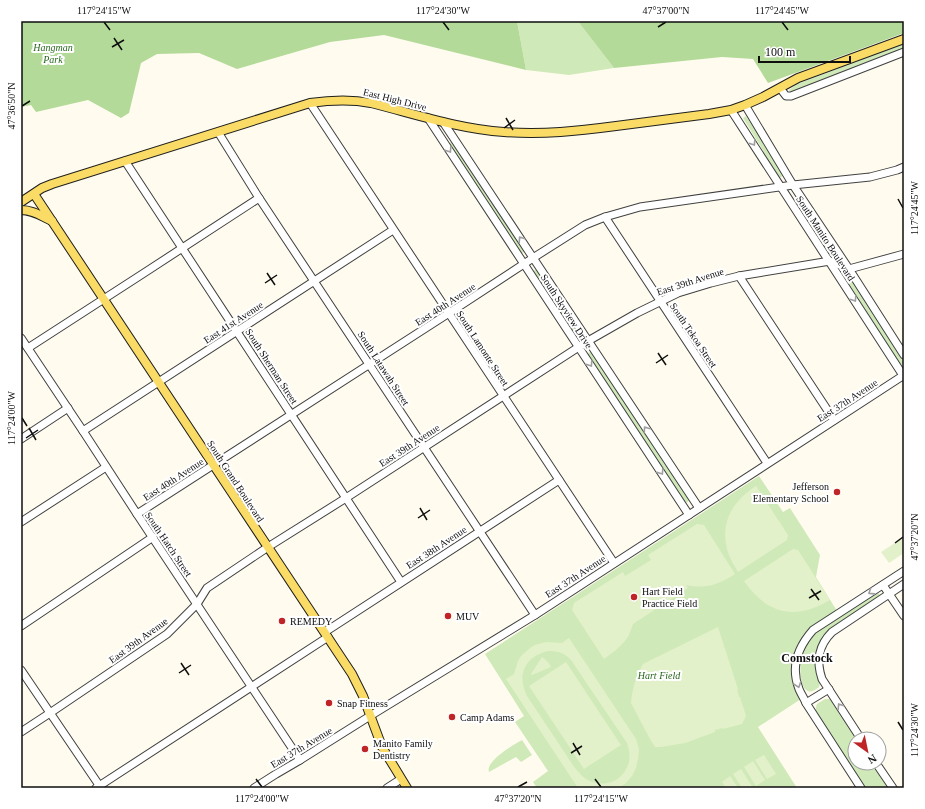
<svg xmlns="http://www.w3.org/2000/svg" width="925" height="809" viewBox="0 0 925 809" font-family="Georgia,serif">
  <rect width="100%" height="100%" fill="#fffcef"/>
  <g fill="#d0e9b8">
    <polygon points="517,21 580,21 580,24 614,68 569,75 526,70"/>
    <polygon points="904,44 904,48 791,93 789,90 797,84"/>
    <polygon points="746,116 784,175 780,178 743,118"/>
    <polygon points="453,141 525,251 521,254 448,144"/>
    <polygon points="799,198 833,251 829,254 793,200"/>
    <polygon points="537,269 580,334 577,337 533,271"/>
    <polygon points="851,279 904,363 900,365 847,280"/>
    <polygon points="592,351 690,500 686,503 587,354"/>
    <polygon points="759,476 783,512 790,508 820,555 816,577 837,611 816,624 804,636 796,649 801,699 758,727 797,788 537,788 533,782 548,771 515,722 524,716 485,654"/>
    <path d="M878,593L880,595V597L824,637L820,642L817,647L815,662L817,675L820,683L819,687C798,705 799,663 802,653C806,642 813,635 822,628L876,594Z"/>
    <polygon points="825,699 832,699 857,739 855,739 855,763 873,763 889,788 865,788 815,711 817,704"/>
    <path d="M522,740L532,755L521,762L516,757L489,772C485,761 513,745 522,740Z"/>
  </g>
  <g fill="#b3da98">
    <polygon points="21,21 517,21 526,70 384,35 330,42 237,69 199,53 157,54 141,63 129,113 121,118 88,100 36,112 31,105 21,107"/>
    <polygon points="580,21 904,21 904,33 768,83 753,59 722,57 614,68 580,24"/>
  </g>
  <g fill="#e2f1ca" fill-rule="evenodd">
    <path d="M756,486L788,535L787,540L738,572C734,565 729,557 727,549C720,521 734,500 756,486Z"/>
    <path d="M697,524L704,525L735,574C718,585 706,589 686,585L688,588L633,624L629,635L625,641L616,650L604,659L572,610L574,603L623,572L625,576L651,560L648,555Z"/>
    <polygon points="904,537 904,553 889,563 881,552"/>
    <path d="M793,549L798,550L830,600C795,621 767,614 744,581Z"/>
    <path d="M718,627L738,689H737L739,697H740L746,716L742,724L723,729V728L715,730V732L685,743L661,747H655L651,741L631,703C632,689 636,676 643,664Z"/>
    <path d="M569,638L636,739L639,749L638,759L636,768L632,776L625,784L618,788H578L506,679L514,674L518,661L521,656L530,648L535,645L546,642L562,643ZM548,651C559,651 564,653 571,660L627,743C631,754 631,765 622,775C613,785 597,786 586,779C576,772 569,759 563,750C551,732 539,714 527,696C516,674 526,656 548,651Z"/>
    <polygon points="542,657 548,662 551,667 532,675 531,674"/>
    <polygon points="566,662 621,745 584,769 529,686"/>
    <polygon points="764,755 776,774 767,779 755,760"/>
    <polygon points="753,761 765,780 756,786 744,767"/>
    <polygon points="741,769 753,788 742,788 733,774"/>
    <polygon points="730,776 738,788 726,788 722,782"/>
  </g>
  <g fill="none" stroke-linecap="round" stroke-linejoin="round">
    <defs>
      <g id="minor">
        <polyline points="780,88 786,96 791,96 904,52"/>
        <polyline points="310,103 614,563"/>
        <polyline points="745,105 793,185 849,269 904,355"/>
        <polyline points="731,110 904,377"/>
        <polyline points="428,118 689,515"/>
        <polyline points="443,122 699,508"/>
        <polyline points="218,132 259,198 535,615"/>
        <polyline points="125,161 401,582"/>
        <polyline points="605,217 767,463"/>
        <polyline points="739,276 834,420"/>
        <polyline points="21,338 83,431 137,514 300,760"/>
        <polyline points="28,348 144,273 259,198"/>
        <polyline points="83,431 393,230"/>
        <polyline points="21,439 68,408"/>
        <polyline points="137,514 449,313 533,258 585,225 605,217 640,207 793,185 870,177 897,170 904,167"/>
        <polyline points="21,522 106,467"/>
        <polyline points="883,585 904,616"/>
        <polyline points="21,626 153,537"/>
        <polyline points="325,632 559,480"/>
        <polyline points="21,670 101,788"/>
        <polyline points="806,703 829,689"/>
        <polyline points="21,732 50,713 167,634 197,604 207,588 268,547 346,498 588,341 637,313 678,293 711,283 739,276 830,261 849,269 904,254"/>
        <path d="M861,739L822,679C816,661 818,646 832,632L904,584"/>
        <polyline points="876,763 893,788"/>
        <polyline points="96,788 328,637"/>
        <polyline points="254,788 276,774 300,760 370,716 535,615 904,375"/>
        <polyline points="387,788 401,779"/>
        <path d="M861,788L806,703C804,698 801,694 799,689C790,666 798,647 813,630L904,571"/>
      </g>
      <g id="major">
        <polyline points="34,194 352,674 363,696 382,747 407,788"/>
        <path d="M21,202L42,188L52,184L310,103C331,100 350,99 371,103C415,114 459,129 504,132C543,135 578,131 616,126C647,122 678,118 709,114L731,110L745,105L763,97L798,78L904,39"/>
        <path d="M21,210C33,210 41,216 52,221"/>
      </g>
    </defs>
    <use href="#minor" stroke="#414141" stroke-width="9"/>
    <use href="#major" stroke="#1f1f1f" stroke-width="10"/>
    <use href="#minor" stroke="#fff" stroke-width="7"/>
    <use href="#major" stroke="#f9db65" stroke-width="8"/>
  </g>
  <defs><path id="oneway-chevron" d="M-2-3.5L2.5 0L-2 3.5" fill="none" stroke-width="1.6" stroke-linecap="round" stroke-linejoin="round"/></defs>
  <g stroke="#9f9f9f">
    <use href="#oneway-chevron" transform="translate(753 143) rotate(57)"/>
    <use href="#oneway-chevron" transform="translate(449 150) rotate(57)"/>
    <use href="#oneway-chevron" transform="translate(521 239) rotate(-124)"/>
    <use href="#oneway-chevron" transform="translate(854 299) rotate(57)"/>
    <use href="#oneway-chevron" transform="translate(590 364) rotate(57)"/>
    <use href="#oneway-chevron" transform="translate(646 429) rotate(-124)"/>
    <use href="#oneway-chevron" transform="translate(661 472) rotate(57)"/>
    <use href="#oneway-chevron" transform="translate(871 592) rotate(147)"/>
    <use href="#oneway-chevron" transform="translate(798 685) rotate(71)"/>
    <use href="#oneway-chevron" transform="translate(840 706) rotate(-123)"/>
  </g>
  <path fill="none" stroke="#0e0e0e" stroke-width="1.5" d="M104,22L110,30M443,22L449,30M782,22L788,30M658,27L666,22M114,38L122,50M112,47L124,40M22,106L30,101M506,118L513,130M504,128L515,120M898,199L903,208M267,273L275,285M265,283L277,275M658,353L666,365M656,363L668,355M22,418L27,426M29,428L36,440M26,438L38,430M420,508L427,520M418,518L430,510M895,543L903,537M811,589L819,600M809,598L821,591M181,663L189,675M179,673L191,665M898,722L903,730M573,743L580,755M571,753L582,746M256,779L262,787M595,779L601,787M518,787L527,782"/>
  <g fill="#bf2526" stroke="#fff" stroke-width="1.5">
    <circle cx="837" cy="492" r="4"/>
    <circle cx="634" cy="597" r="4"/>
    <circle cx="448" cy="616" r="4"/>
    <circle cx="282" cy="621" r="4"/>
    <circle cx="329" cy="703" r="4"/>
    <circle cx="452" cy="717" r="4"/>
    <circle cx="365" cy="749" r="4"/>
  </g>
  <g text-anchor="middle" stroke-width="4" stroke-linejoin="round" paint-order="stroke">
    <g font-size="10" font-style="italic" fill="#2a661e" stroke="#fff">
      <text x="53" y="51">Hangman<tspan x="53" dy="12">Park</tspan></text>
      <text x="659" y="679">Hart Field</text>
    </g>
    <g font-size="10" fill="#0e0e0e" stroke="#fff">
      <text transform="translate(395 99) rotate(14)" y="4">East High Drive</text>
      <text transform="translate(826 238) rotate(57)" y="4">South Manito Boulevard</text>
      <text transform="translate(690 281) rotate(-18)" y="4">East 39th Avenue</text>
      <text transform="translate(445 304) rotate(-33)" y="4">East 40th Avenue</text>
      <text transform="translate(567 311) rotate(57)" y="4">South Skyview Drive</text>
      <text transform="translate(233 322) rotate(-33)" y="4">East 41st Avenue</text>
      <text transform="translate(694 335) rotate(56)" y="4">South Tekoa Street</text>
      <text transform="translate(483 348) rotate(57)" y="4">South Lamonte Street</text>
      <text transform="translate(272 366) rotate(57)" y="4">South Sherman Street</text>
      <text transform="translate(384 368) rotate(57)" y="4">South Latawah Street</text>
      <text transform="translate(847 400) rotate(-33)" y="4">East 37th Avenue</text>
      <text transform="translate(409 445) rotate(-33)" y="4">East 39th Avenue</text>
      <text transform="translate(173 479) rotate(-33)" y="4">East 40th Avenue</text>
      <text transform="translate(236 481) rotate(57)" y="4">South Grand Boulevard</text>
      <text transform="translate(169 544) rotate(56)" y="4">South Hatch Street</text>
      <text transform="translate(436 547) rotate(-33)" y="4">East 38th Avenue</text>
      <text transform="translate(575 576) rotate(-33)" y="4">East 37th Avenue</text>
      <text transform="translate(138 640) rotate(-36)" y="4">East 39th Avenue</text>
      <text transform="translate(301 747) rotate(-31)" y="4">East 37th Avenue</text>
    </g>
    <g font-size="10" fill="#0e0e0e" stroke="#fff" text-anchor="start">
      <text x="829" y="490" text-anchor="end">Jefferson<tspan x="829" dy="12">Elementary School</tspan></text>
      <text x="642" y="595">Hart Field<tspan x="642" dy="12">Practice Field</tspan></text>
      <text x="456" y="620">MUV</text>
      <text x="290" y="625">REMEDY</text>
      <text x="337" y="707">Snap Fitness</text>
      <text x="460" y="721">Camp Adams</text>
      <text x="373" y="747">Manito Family<tspan x="373" dy="12">Dentistry</tspan></text>
    </g>
    <g font-size="12" font-weight="bold" fill="#0e0e0e" stroke="#fff">
      <text x="807" y="662">Comstock</text>
    </g>
  </g>
  <rect width="925" height="809" fill="none" stroke="#ffffff" stroke-width="44"/>
  <g transform="translate(867 751) rotate(147)"><circle r="19" fill="#ffffff" stroke="#9f9f9f"/>
  <path d="M0-3L7 15L0 10L-7 15Z" fill="#bf2526"/>
  <text y="-6" font-size="11" font-weight="bold" text-anchor="middle" fill="#0e0e0e">N</text>
  </g>
  <path d="M759 56v6h91v-6" fill="none" stroke="#0e0e0e" stroke-width="2"/>
  <text x="765" y="56" font-size="12" fill="#0e0e0e" stroke="#ffffff" stroke-width="3" paint-order="stroke">100 m</text>
  <rect x="22" y="22" width="881" height="765" fill="none" stroke="#0e0e0e" stroke-width="1.5"/>
  <g font-size="10" text-anchor="middle" fill="#0e0e0e">
    <text x="104" y="14">117°24'15"W</text>
    <text x="443" y="14">117°24'30"W</text>
    <text x="666" y="14">47°37'00"N</text>
    <text x="782" y="14">117°24'45"W</text>
    <text transform="translate(11 106) rotate(-90)" y="4">47°36'50"N</text>
    <text transform="translate(914 208) rotate(-90)" y="4">117°24'45"W</text>
    <text transform="translate(11 418) rotate(-90)" y="4">117°24'00"W</text>
    <text transform="translate(914 537) rotate(-90)" y="4">47°37'20"N</text>
    <text transform="translate(914 730) rotate(-90)" y="4">117°24'30"W</text>
    <text x="262" y="802">117°24'00"W</text>
    <text x="518" y="802">47°37'20"N</text>
    <text x="601" y="802">117°24'15"W</text>
  </g>
</svg>
